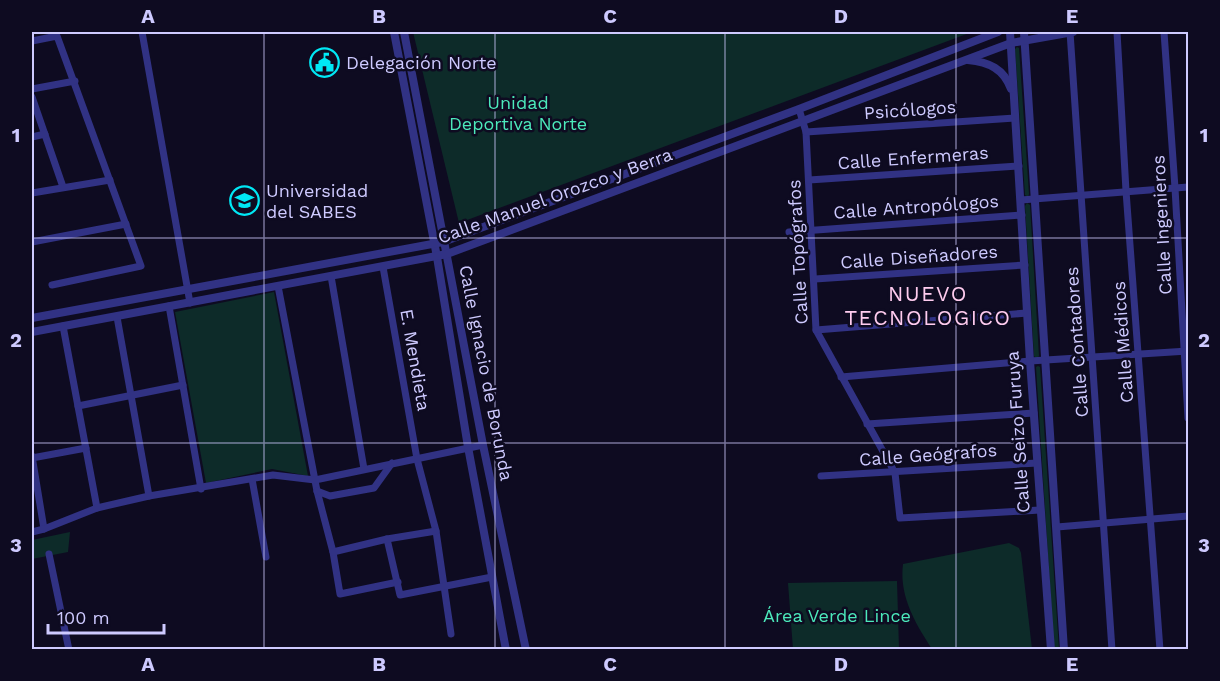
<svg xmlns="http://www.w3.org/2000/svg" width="1220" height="681" viewBox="0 0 1220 681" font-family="'Work Sans',sans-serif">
  <rect width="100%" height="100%" fill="#0e0b21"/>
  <g fill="#0d2b29">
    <polygon points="413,32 972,32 459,223"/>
    <polygon points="1017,47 1019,48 1029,194 1028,197 1025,195 1015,49"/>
    <polygon points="1027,203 1030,205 1039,356 1037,359 1034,356 1025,206"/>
    <polygon points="274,292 308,476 272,469 206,483 175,312"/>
    <polygon points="1038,366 1040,367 1059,649 1054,649 1036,367"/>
    <polygon points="70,532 68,552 32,559 32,540"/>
    <path d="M1009,543L1019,548L1021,553L1032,649H932C915,623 899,596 903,564Z"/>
    <polygon points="897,581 899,649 793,649 788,583"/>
  </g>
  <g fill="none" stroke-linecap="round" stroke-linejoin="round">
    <g stroke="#313284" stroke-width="7">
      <polyline points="142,32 190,303"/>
      <polyline points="1070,32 1112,650"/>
      <polyline points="1117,32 1126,191 1160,650"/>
      <polyline points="1164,32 1175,188 1188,418"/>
      <polyline points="32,41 57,36 141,266 52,285"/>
      <polyline points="32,89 75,81"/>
      <polyline points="32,97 63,187"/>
      <polyline points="799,109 806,132 816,330 895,473 900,518 1040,510"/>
      <polyline points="806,132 1015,118"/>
      <polyline points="32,137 45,134"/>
      <polyline points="809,180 1019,166"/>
      <polyline points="32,193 110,180"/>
      <polyline points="1021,200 1188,187"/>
      <polyline points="789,232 1022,215"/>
      <polyline points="32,242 126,224"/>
      <polyline points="383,267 417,459 436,531 451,634"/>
      <polyline points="331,276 364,469"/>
      <polyline points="815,279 1025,265"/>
      <polyline points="278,286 317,491 333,552 340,594 398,582"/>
      <polyline points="169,306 201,489"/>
      <polyline points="117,317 149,496"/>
      <polyline points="63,326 97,508"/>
      <polyline points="816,330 1027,313"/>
      <polyline points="841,377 1030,361 1188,351"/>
      <polyline points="78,406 183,385"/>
      <polyline points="867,424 1034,413"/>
      <polyline points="32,456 44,529"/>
      <polyline points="32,458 86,448"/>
      <polyline points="821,476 1037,463"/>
      <polyline points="252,479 266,557"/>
      <polyline points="317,491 330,496 374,488 392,463"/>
      <polyline points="1057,527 1188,516"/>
      <polyline points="32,532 44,529 97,508 149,496 273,475 315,480 483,445"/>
      <polyline points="387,539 400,595 492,577"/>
      <polyline points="333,552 387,539 436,531"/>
      <polyline points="49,554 69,650"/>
    </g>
    <g stroke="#313284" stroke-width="8">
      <polyline points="394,32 437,257 468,447 506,650"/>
      <polyline points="404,32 483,445 526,650"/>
      <polyline points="1010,32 1030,361 1051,650"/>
      <polyline points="1024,32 1064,650"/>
      <path d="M968,60C989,62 1004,69 1011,89"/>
      <polyline points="32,318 443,242 799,109 998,32"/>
      <polyline points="32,332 447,254 1011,43 1073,32"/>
    </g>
  </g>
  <path fill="none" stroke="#cecaff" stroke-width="1.5" stroke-opacity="0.55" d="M264,32V650M495,32V650M725,32V650M956,32V650M32,238H1188M32,443H1188"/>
  <defs>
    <symbol id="civic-ring" viewBox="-11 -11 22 22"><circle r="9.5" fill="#0e0b21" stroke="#00e8f5" stroke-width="1.5"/><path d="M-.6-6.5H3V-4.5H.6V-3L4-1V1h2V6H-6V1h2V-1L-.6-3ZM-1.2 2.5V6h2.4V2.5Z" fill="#00e8f5"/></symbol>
    <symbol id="university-ring" viewBox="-11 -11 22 22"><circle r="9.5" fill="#0e0b21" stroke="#00e8f5" stroke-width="1.5"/><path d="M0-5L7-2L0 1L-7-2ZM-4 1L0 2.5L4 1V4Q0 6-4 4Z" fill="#00e8f5"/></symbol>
  </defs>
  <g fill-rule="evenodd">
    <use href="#civic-ring" x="308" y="46" width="33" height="33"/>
    <use href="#university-ring" x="228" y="184" width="33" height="33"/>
  </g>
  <g text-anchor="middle" stroke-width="5" stroke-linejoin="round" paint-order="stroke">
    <g font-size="18" fill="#cecaff" stroke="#0e0b21" text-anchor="start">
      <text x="346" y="69">Delegación Norte</text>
      <text x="266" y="197">Universidad<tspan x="266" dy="21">del SABES</tspan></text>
    </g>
    <g font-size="18" fill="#4ce9bb" stroke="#0e0b21">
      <text x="518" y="109">Unidad<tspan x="518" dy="21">Deportiva Norte</tspan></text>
      <text x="837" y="622">Área Verde Lince</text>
    </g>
    <g font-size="18" fill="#cecaff" stroke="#0e0b21">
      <text transform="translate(910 110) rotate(-4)" y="6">Psicólogos</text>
      <text transform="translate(913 158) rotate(-4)" y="6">Calle Enfermeras</text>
      <text transform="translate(555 196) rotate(-20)" y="6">Calle Manuel Orozco y Berra</text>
      <text transform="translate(916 207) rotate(-4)" y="6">Calle Antropólogos</text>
      <text transform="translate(1162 225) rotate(-93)" y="6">Calle Ingenieros</text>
      <text transform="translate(798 252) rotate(-93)" y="6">Calle Topógrafos</text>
      <text transform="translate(919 257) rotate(-4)" y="6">Calle Diseñadores</text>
      <text transform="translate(1077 342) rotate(-94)" y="6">Calle Contadores</text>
      <text transform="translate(1123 342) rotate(-94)" y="6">Calle Médicos</text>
      <text transform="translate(415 360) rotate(80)" y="6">E. Mendieta</text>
      <text transform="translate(486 373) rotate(79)" y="6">Calle Ignacio de Borunda</text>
      <text transform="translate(1018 432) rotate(-94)" y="6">Calle Seizo Furuya</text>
      <text transform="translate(928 455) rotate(-4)" y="6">Calle Geógrafos</text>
    </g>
    <g font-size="21" letter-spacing="1.5" fill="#ffccef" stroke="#0e0b21">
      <text x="928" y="301">NUEVO<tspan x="928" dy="24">TECNOLOGICO</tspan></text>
    </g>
  </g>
  <rect width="1220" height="681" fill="none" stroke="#0e0b21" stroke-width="66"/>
  <path d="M48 624v9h116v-9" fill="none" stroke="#cecaff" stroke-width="3"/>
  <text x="57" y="624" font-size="18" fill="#cecaff" stroke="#0e0b21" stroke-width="4.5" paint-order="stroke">100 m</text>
  <rect x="33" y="33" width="1154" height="615" fill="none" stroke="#cecaff" stroke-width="2"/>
  <g font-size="20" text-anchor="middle" font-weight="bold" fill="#cecaff">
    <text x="148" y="23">A</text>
    <text x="379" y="23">B</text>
    <text x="610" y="23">C</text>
    <text x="841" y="23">D</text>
    <text x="1072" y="23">E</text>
    <text x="16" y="142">1</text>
    <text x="1204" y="142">1</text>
    <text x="16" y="347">2</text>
    <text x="1204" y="347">2</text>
    <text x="16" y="552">3</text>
    <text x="1204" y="552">3</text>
    <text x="148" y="671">A</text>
    <text x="379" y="671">B</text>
    <text x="610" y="671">C</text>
    <text x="841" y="671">D</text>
    <text x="1072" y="671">E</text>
  </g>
</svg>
